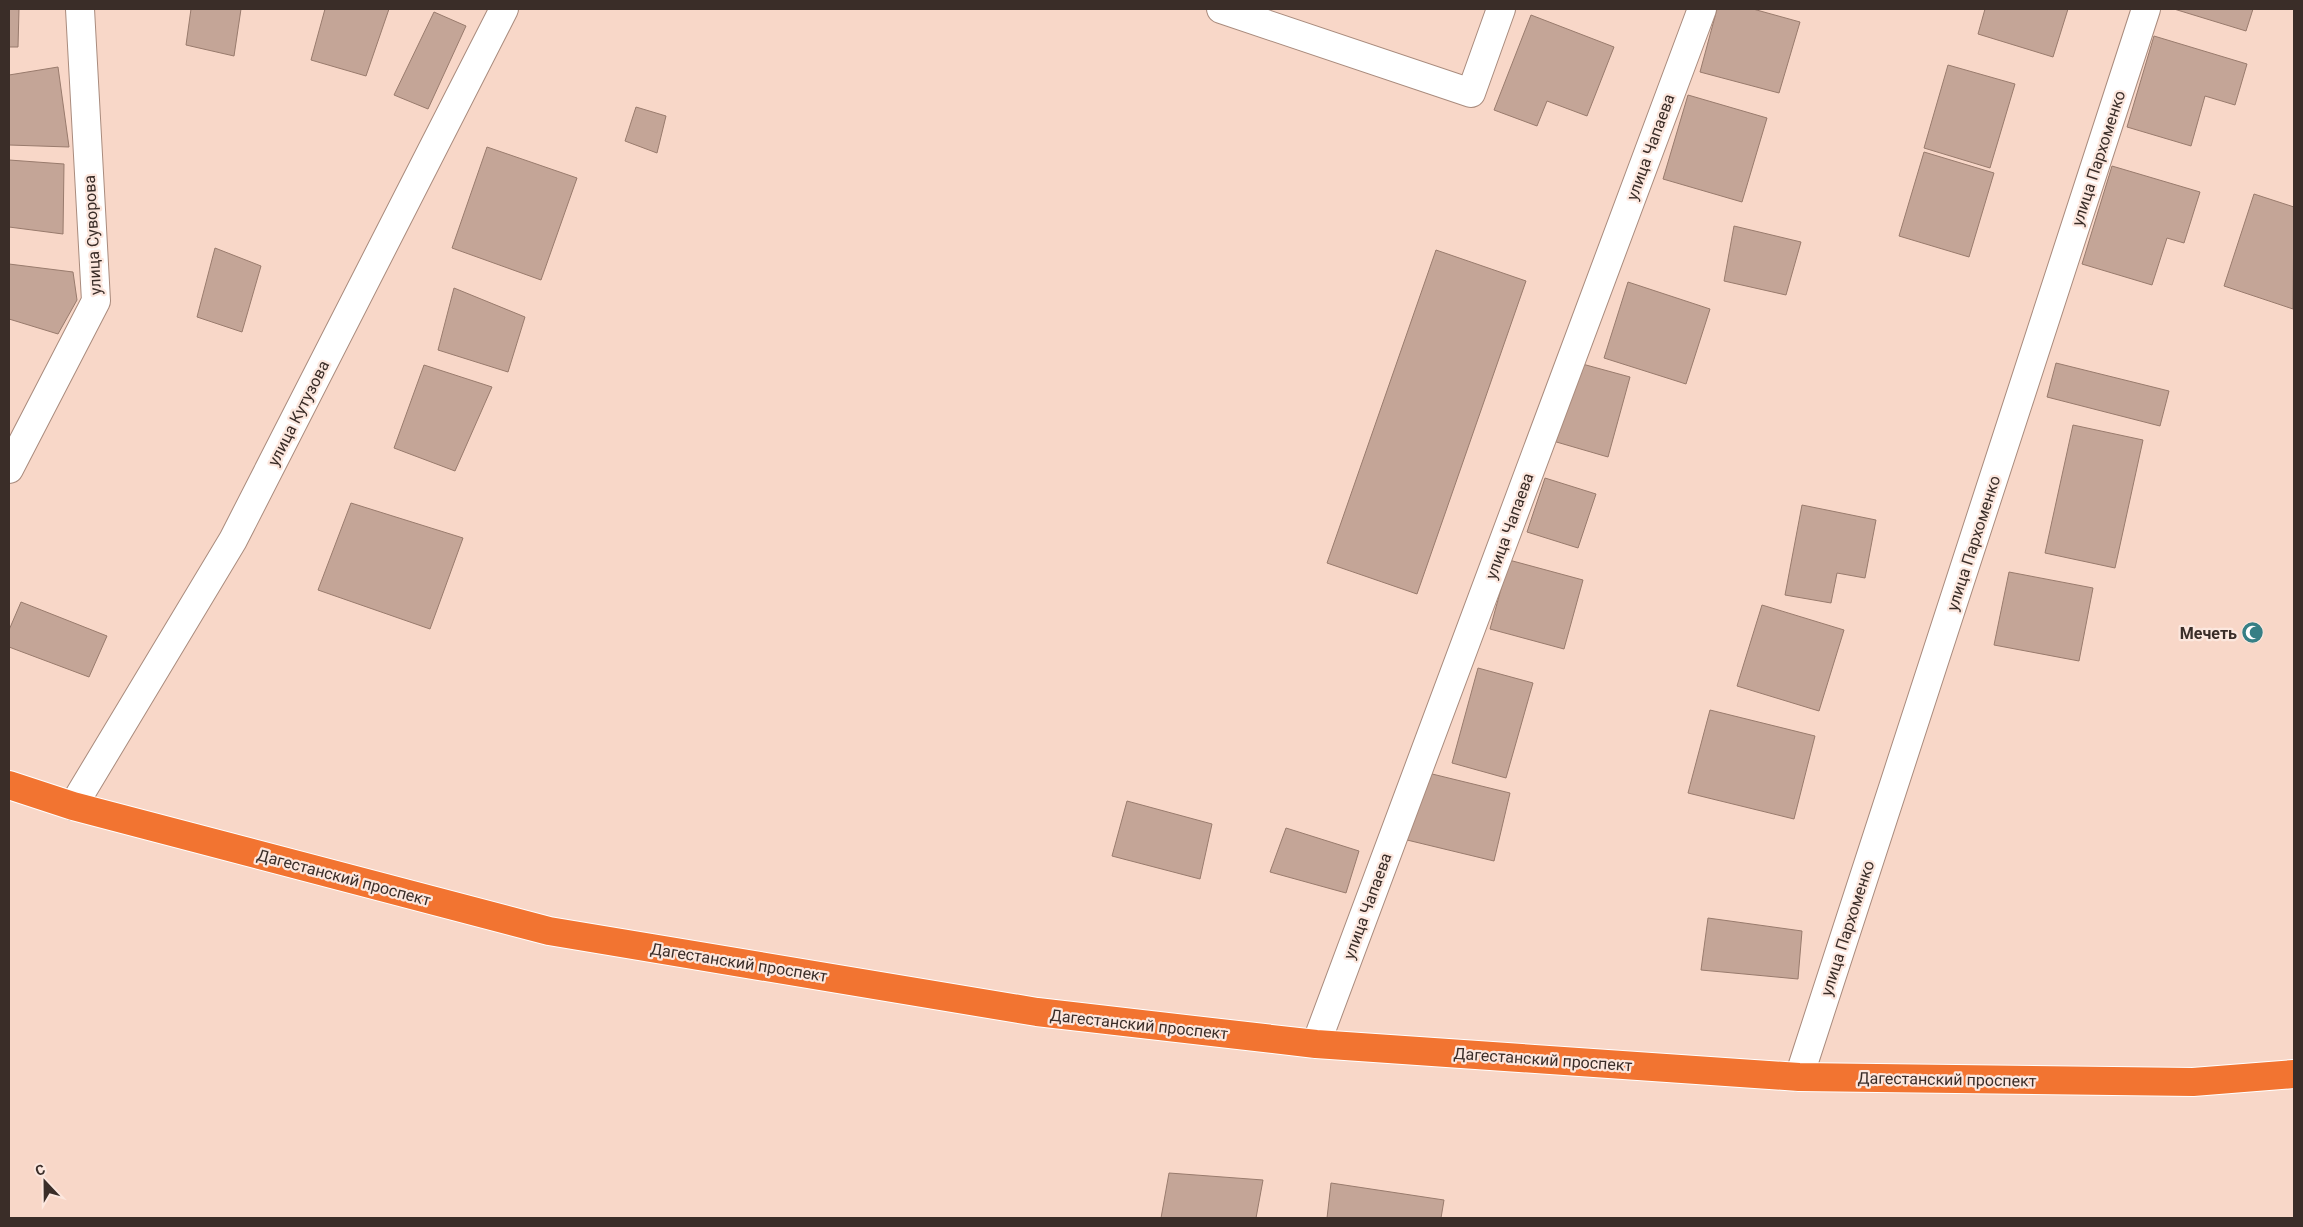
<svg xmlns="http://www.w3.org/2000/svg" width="2303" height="1227" viewBox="0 0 2303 1227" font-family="Roboto,sans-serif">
  <rect width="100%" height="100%" fill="#f8d7c8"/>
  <g fill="#c4a597" stroke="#997b6d">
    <polygon points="9,9 19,9 18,47 9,47"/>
    <polygon points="191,9 241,9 234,56 186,45"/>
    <polygon points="325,9 389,9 366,76 311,60"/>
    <polygon points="1717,9 1753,9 1800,22 1779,93 1700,72"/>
    <polygon points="1985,9 2068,9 2053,57 1978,34"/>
    <polygon points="2174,9 2253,9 2246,31"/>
    <polygon points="434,12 466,26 428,109 394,95"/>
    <polygon points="1531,15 1614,47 1587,116 1547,101 1537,126 1494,110"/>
    <polygon points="2154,36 2247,64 2235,105 2205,96 2191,146 2127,127"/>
    <polygon points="1948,65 2015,84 1990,168 1924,148"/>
    <polygon points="58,67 69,147 9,145 9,75"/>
    <polygon points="1688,95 1767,118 1742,202 1663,179"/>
    <polygon points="636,107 666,116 657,153 625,141"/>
    <polygon points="487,147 577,178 541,280 452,248"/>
    <polygon points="1924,152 1994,173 1969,257 1899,236"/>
    <polygon points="9,160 64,164 63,234 9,227"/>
    <polygon points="2112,166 2200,192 2184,243 2167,238 2152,285 2082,264"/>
    <polygon points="2254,194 2294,207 2293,309 2224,286"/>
    <polygon points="1734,226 1801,242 1786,295 1724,281"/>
    <polygon points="215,248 261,266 242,332 197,317"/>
    <polygon points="1436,250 1526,281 1417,594 1327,563"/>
    <polygon points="9,264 73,272 77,300 58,334 9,319"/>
    <polygon points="1628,282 1710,309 1686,384 1604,358"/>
    <polygon points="454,288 525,317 508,372 438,350"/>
    <polygon points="1575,362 1630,377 1608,457 1553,441"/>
    <polygon points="2056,363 2169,391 2160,426 2047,397"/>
    <polygon points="424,365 492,387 455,471 394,448"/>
    <polygon points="2073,425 2143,440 2115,568 2045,553"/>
    <polygon points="1545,478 1596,494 1578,548 1527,532"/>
    <polygon points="351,503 463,538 430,629 318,590"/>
    <polygon points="1802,505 1876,520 1865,578 1837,573 1831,603 1785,595"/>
    <polygon points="1509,560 1583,580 1564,649 1490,629"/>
    <polygon points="2009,572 2093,588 2079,661 1994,645"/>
    <polygon points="21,602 107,636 89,677 9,647 9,630"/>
    <polygon points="1762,605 1844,630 1819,711 1737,686"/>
    <polygon points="1478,668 1533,683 1506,778 1452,763"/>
    <polygon points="1710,710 1815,736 1794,819 1688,793"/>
    <polygon points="1424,772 1510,793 1494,861 1407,840"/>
    <polygon points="1127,801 1212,824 1200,879 1112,856"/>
    <polygon points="1286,828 1359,851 1346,893 1270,872"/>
    <polygon points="1708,918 1802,931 1798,979 1701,970"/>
    <polygon points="1169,1173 1263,1180 1256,1218 1161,1218"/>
    <polygon points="1331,1183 1444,1200 1441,1218 1327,1218"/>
  </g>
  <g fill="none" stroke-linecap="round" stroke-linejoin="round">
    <defs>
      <g id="minor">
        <polyline points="1221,9 1471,93 1501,9"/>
        <polyline points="9,469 96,301 80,9"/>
        <polyline points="73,806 233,540 504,9"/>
        <polyline points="1316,1044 1702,9"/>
        <polyline points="1799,1077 2146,9"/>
      </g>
      <polyline id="highway" points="9,785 73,806 549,931 1037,1012 1316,1044 1799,1077 2193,1082 2294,1074"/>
    </defs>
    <use href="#minor" stroke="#a98b7d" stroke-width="30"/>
    <use href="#highway" stroke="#fff" stroke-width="30"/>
    <use href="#minor" stroke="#fff" stroke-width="28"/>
    <use href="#highway" stroke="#f27431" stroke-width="28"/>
  </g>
  <defs>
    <symbol id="mosque-disc" viewBox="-11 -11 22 22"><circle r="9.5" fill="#367f85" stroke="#fce7de"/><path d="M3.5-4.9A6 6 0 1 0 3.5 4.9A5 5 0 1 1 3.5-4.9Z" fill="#fff"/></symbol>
  </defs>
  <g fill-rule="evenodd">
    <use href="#mosque-disc" x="2240" y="620" width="25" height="25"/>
  </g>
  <g text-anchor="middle" stroke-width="4.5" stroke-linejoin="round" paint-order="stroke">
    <g font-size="16" fill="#3a2d28" stroke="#fce7de">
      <text transform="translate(1650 147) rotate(-70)" y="6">улица Чапаева</text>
      <text transform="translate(2098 158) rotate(-72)" y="6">улица Пархоменко</text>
      <text transform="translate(92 235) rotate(-93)" y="6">улица Суворова</text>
      <text transform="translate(298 413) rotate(-63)" y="6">улица Кутузова</text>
      <text transform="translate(1509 526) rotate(-70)" y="6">улица Чапаева</text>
      <text transform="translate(1973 543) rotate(-72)" y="6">улица Пархоменко</text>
      <text transform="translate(344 877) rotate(15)" y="6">Дагестанский проспект</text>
      <text transform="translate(1367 906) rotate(-70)" y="6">улица Чапаева</text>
      <text transform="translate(1847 928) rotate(-72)" y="6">улица Пархоменко</text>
      <text transform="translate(739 962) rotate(9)" y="6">Дагестанский проспект</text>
      <text transform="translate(1139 1024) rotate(6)" y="6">Дагестанский проспект</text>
      <text transform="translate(1543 1059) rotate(4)" y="6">Дагестанский проспект</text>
      <text transform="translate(1947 1079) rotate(1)" y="6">Дагестанский проспект</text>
    </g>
    <g font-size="16" font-weight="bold" fill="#3a2d28" stroke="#fce7de" text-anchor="end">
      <text x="2237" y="639">Мечеть</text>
    </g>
  </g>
  <rect width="2303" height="1227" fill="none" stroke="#3a2d28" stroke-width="20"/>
  <g transform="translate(45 1182) rotate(338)" stroke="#fce7de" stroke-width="4" paint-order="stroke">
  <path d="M0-4L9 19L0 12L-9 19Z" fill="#3a2d28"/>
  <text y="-8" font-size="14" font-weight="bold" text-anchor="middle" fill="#3a2d28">С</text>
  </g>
</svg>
